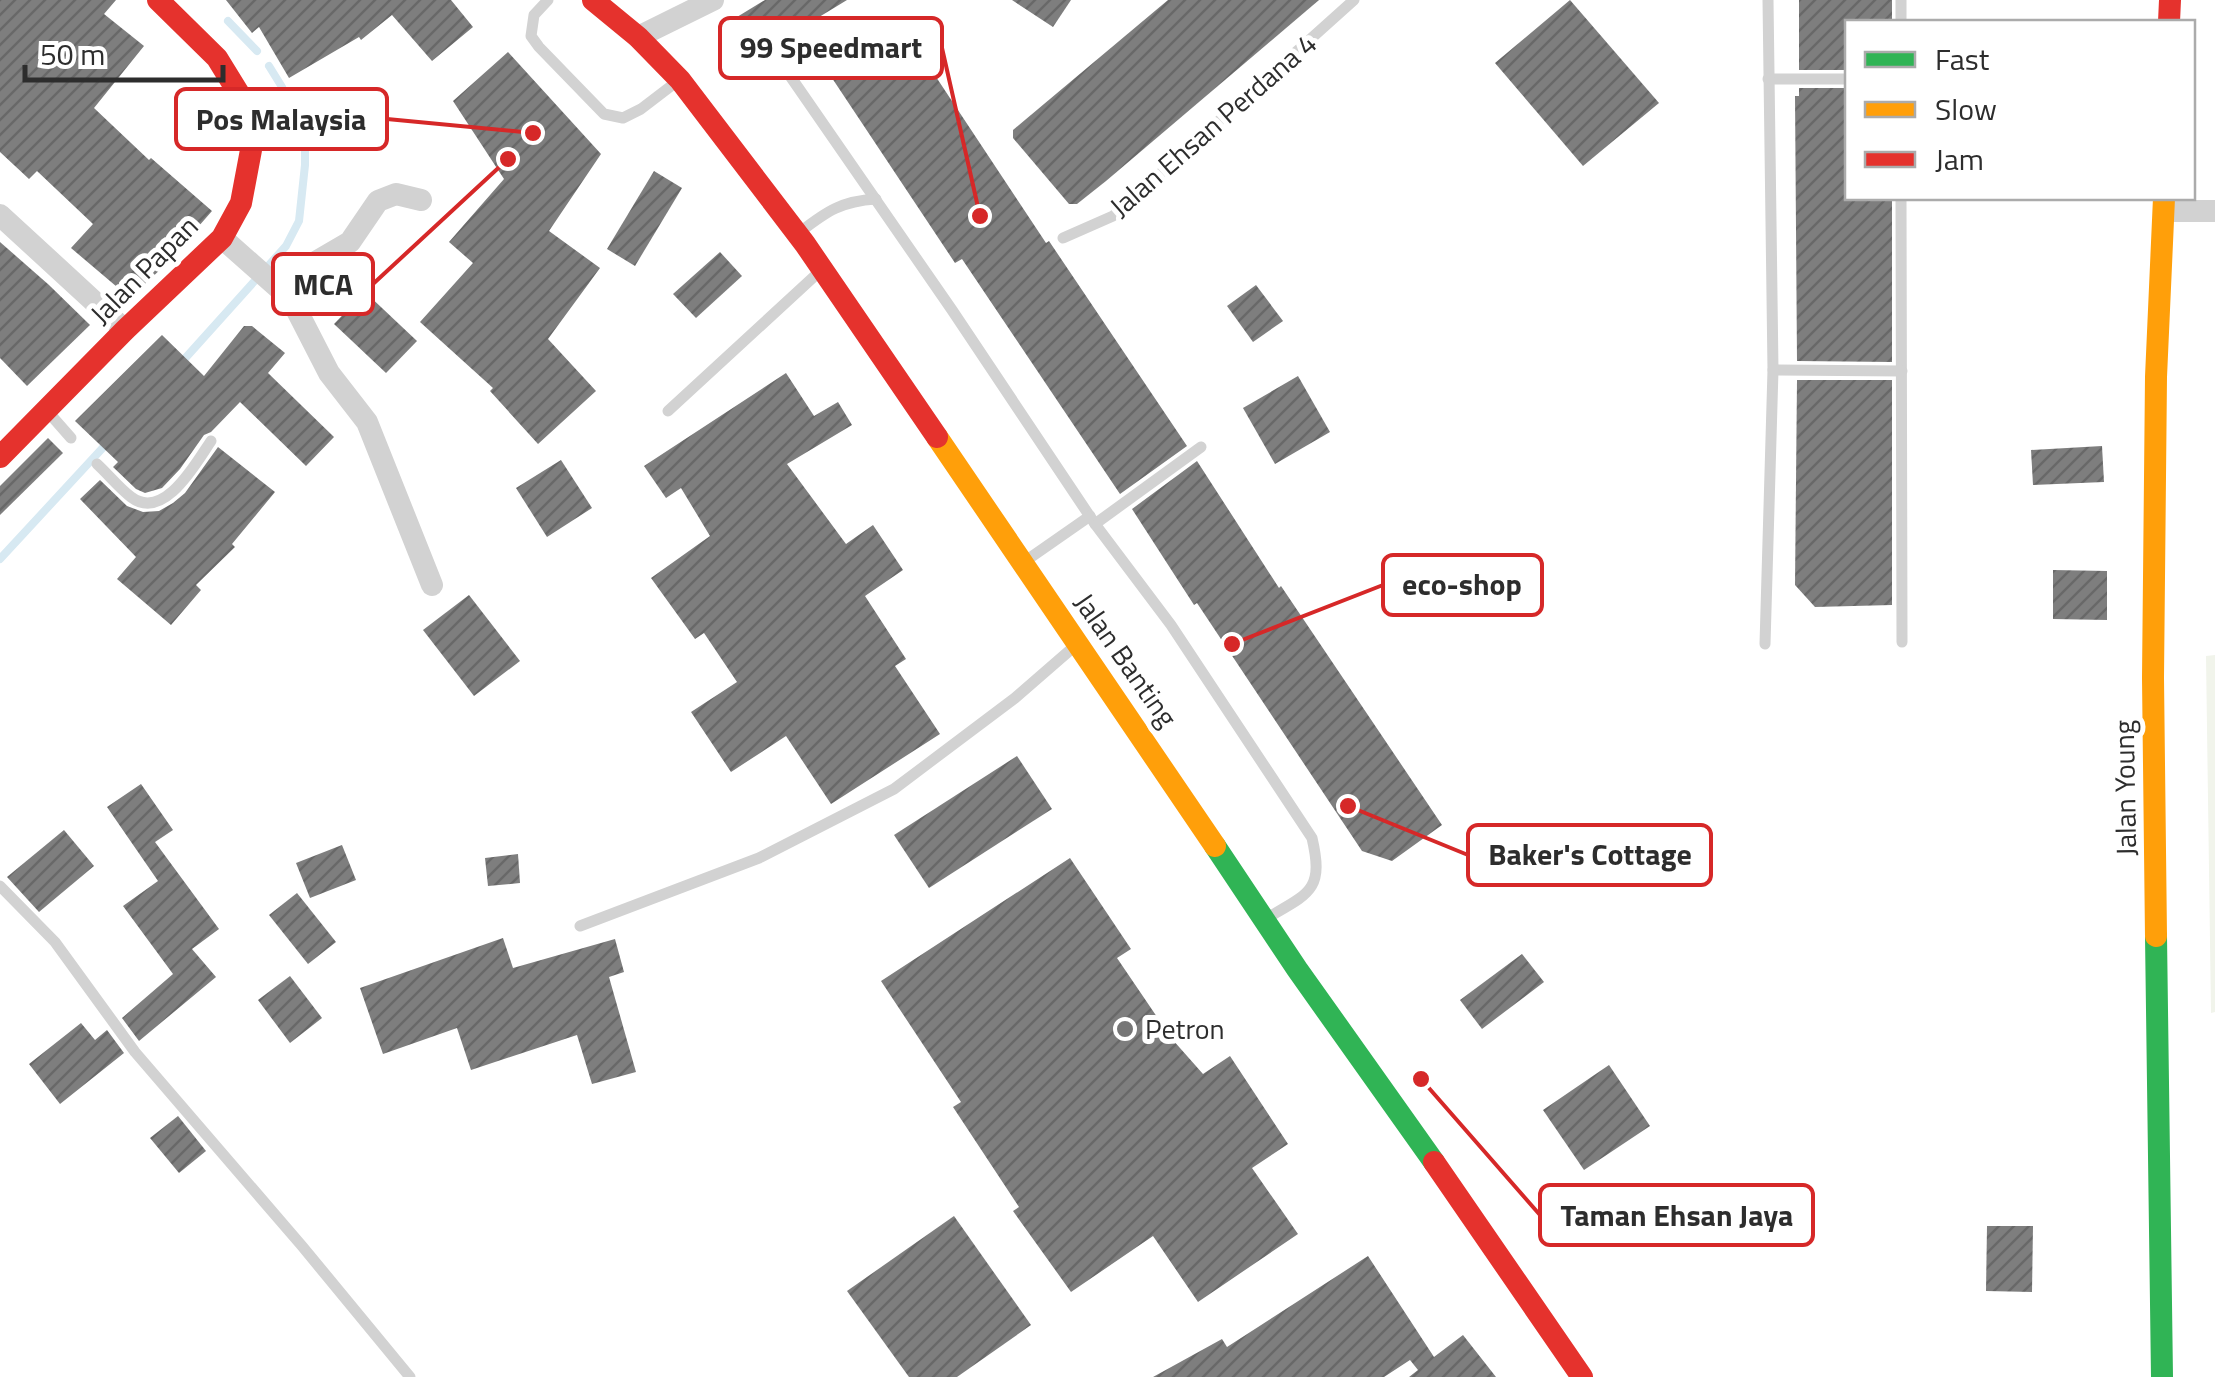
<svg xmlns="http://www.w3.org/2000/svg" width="2215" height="1377" viewBox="0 0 2215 1377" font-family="'Titillium Web',sans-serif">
  <defs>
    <pattern id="building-hatch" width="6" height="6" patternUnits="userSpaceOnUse" patternTransform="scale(2.5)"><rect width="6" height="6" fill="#7e7e7e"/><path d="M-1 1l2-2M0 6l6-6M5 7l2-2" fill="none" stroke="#686868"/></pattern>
  </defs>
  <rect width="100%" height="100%" fill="#fff"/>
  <polygon fill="#f1f4eb" points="2215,655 2215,1012 2211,1013 2206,656"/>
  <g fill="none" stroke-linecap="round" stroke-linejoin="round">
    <g stroke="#d7e9f2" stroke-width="8">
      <polyline points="228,21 257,51"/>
      <polyline points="180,364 286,246 299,221 305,165 305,140 282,87 269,66"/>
      <polyline points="0,559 110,440"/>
    </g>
  </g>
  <g fill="url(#building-hatch)">
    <polygon points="0,0 116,0 104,14 144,46 94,108 149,160 151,158 212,211 163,267 130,298 71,248 93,224 37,171 29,179 0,152"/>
    <polygon points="226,0 451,0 473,27 432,61 392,15 361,40 359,37 289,78 259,27 252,33"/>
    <polygon points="765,0 847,0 760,53 737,17"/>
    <polygon points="1012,0 1071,0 1053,27"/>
    <polygon points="1168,0 1319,0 1106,181 1077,204 1069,204 1013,138 1013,130"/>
    <polygon points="1570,0 1659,103 1583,166 1495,63"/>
    <polygon points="1799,0 1892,0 1892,22 1848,22 1848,70 1799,70"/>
    <polygon points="897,18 1046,243 1049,241 1187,446 1120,494 962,259 955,263 824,66"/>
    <polygon points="508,52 601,154 549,231 600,268 548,339 596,391 538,444 490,391 493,388 420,322 473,263 449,242 504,179 453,101"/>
    <polygon points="1799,88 1848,88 1848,198 1892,198 1892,362 1797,361 1795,96 1799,96"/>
    <polygon points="654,171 682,188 635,266 607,249"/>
    <polygon points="0,242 49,285 90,325 27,386 0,358"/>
    <polygon points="720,252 742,276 696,318 673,294"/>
    <polygon points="1256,285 1283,321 1253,342 1227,306"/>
    <polygon points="365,292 417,341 386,373 334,324"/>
    <polygon points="244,326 252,326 285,353 268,373 334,437 306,466 240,402 211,432 204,435 180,469 162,488 145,493 136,489 113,467 118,462 75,421 162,335 204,376"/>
    <polygon points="786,373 814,416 838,402 852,425 787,464 846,544 873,525 903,570 865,596 906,659 895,666 940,734 831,804 786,736 731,772 691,712 737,682 704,633 695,639 651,578 710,536 681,488 666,498 644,466"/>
    <polygon points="1298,376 1330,432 1275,464 1243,408"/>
    <polygon points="1797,380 1892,380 1892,605 1815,607 1795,585"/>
    <polygon points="48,438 63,453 0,515 0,486"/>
    <polygon points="2102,446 2104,482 2033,485 2031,450"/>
    <polygon points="218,447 275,492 232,544 235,547 196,585 201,590 171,625 117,579 136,557 80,499 100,480 127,506 143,512 159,511 173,503 185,493"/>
    <polygon points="561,460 592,508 547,537 516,488"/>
    <polygon points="1197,461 1279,588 1281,586 1442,825 1392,861 1362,851 1197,603 1194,605 1132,509"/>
    <polygon points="2053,570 2107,571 2107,620 2053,619"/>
    <polygon points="469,595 520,661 474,696 423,630"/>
    <polygon points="1017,756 1052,809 929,888 894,835"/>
    <polygon points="141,784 173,830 155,842 219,929 192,949 216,977 139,1041 122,1018 173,974 123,906 158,881 107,807"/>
    <polygon points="64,830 94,866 39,912 7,877"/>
    <polygon points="342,845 356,880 310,898 296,863"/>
    <polygon points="518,854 520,883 488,886 485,858"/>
    <polygon points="1070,858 1131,949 1117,958 1172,1039 1203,1074 1230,1056 1288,1144 1252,1168 1298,1234 1198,1302 1153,1236 1071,1292 1013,1211 1019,1207 953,1107 961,1102 881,981"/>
    <polygon points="297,893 336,942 308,964 269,915"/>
    <polygon points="503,938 513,968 615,939 624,972 609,977 636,1072 592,1084 577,1035 471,1070 457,1028 383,1054 360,988"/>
    <polygon points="1522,954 1544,982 1482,1029 1460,1000"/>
    <polygon points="290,976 322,1018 290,1043 258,1000"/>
    <polygon points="81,1023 95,1040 107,1030 124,1053 60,1104 29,1064"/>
    <polygon points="1609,1065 1650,1126 1584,1170 1543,1110"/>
    <polygon points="178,1116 206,1151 179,1173 150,1138"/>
    <polygon points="954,1216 1031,1325 957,1377 909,1377 847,1291"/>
    <polygon points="1987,1226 2033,1226 2032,1292 1986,1291"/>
    <polygon points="1368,1256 1434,1357 1463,1335 1496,1377 1409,1377 1418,1370 1410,1360 1384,1377 1153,1377 1222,1339 1227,1347"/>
  </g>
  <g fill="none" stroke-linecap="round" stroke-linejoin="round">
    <g stroke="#d2d2d2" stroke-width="11">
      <polyline points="548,0 534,15 531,36 539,47 604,114 623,118 641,109 675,83"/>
      <polyline points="1901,0 1901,22"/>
      <path d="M788,73L952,310L1095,524L1171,625L1312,838C1324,890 1310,893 1267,918"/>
      <polyline points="1768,79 1848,79"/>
      <polyline points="1901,198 1902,642"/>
      <path d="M800,232C827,211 842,201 876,199"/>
      <polyline points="1063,238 1113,216 1354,0"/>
      <polyline points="1773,370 1902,371"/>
      <polyline points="668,411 819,272"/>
      <polyline points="49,413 71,438"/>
      <path d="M97,464C108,474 119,488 131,497C164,522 196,463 211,441"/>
      <polyline points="1095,524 1201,447"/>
      <polyline points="1024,562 1090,516"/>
      <polyline points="1765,644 1773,370 1768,0"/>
      <polyline points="0,886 55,942 135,1052 302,1246 410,1377"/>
      <polyline points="580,926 759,858 894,789 1015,698 1076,645"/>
    </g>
    <g stroke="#d2d2d2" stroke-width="22">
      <polyline points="638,37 713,0"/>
      <polyline points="2164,211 2215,211"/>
      <polyline points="0,215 125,330"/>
      <polyline points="222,238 291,299 329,373 367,422 432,585"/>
      <polyline points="291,299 314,263 350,242 378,201 396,194 421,200"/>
    </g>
    <g stroke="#30b455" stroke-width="22">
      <polyline points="1215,846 1297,969 1434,1162"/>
      <polyline points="2156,936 2162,1377"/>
    </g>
    <g stroke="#ff9f0a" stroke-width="22">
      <polyline points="937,437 1215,846"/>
      <polyline points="2156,936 2153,678 2156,377 2164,198"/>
    </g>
    <g stroke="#e5322d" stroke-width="22">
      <polyline points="593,0 638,37 680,80 805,244 937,437"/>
      <polyline points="2169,22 2170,0"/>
      <polyline points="0,457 125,330 222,238 241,203 251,150 241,97 217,58 158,0"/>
      <polyline points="1434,1162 1582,1377"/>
    </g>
  </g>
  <circle fill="#767676" stroke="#fff" stroke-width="4" cx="1125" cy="1029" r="10"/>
  <g text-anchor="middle" stroke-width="10" stroke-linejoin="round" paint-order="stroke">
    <g font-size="28" fill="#2d2d2d" stroke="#fff">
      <text transform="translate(1213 125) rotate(-41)" y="10">Jalan Ehsan Perdana 4</text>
      <text transform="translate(144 270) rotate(-45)" y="10">Jalan Papan</text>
      <text transform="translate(1126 660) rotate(55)" y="10">Jalan Banting</text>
      <text transform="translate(2125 788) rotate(-91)" y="10">Jalan Young</text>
    </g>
    <g font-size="28" fill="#2d2d2d" stroke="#fff" text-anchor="start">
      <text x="1145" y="1039">Petron</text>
    </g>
  </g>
  <path fill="none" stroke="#d62828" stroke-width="4" d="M980 216L942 48M533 133L387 119M508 159L373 284M1232 644L1383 585M1348 806L1468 855M1421 1079L1540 1215"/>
  <g fill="#d62828" stroke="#fff" stroke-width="4">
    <circle cx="980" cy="216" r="10"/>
    <circle cx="533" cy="133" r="10"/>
    <circle cx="508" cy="159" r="10"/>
    <circle cx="1232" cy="644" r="10"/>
    <circle cx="1348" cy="806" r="10"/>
    <circle cx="1421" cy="1079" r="10"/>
  </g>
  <g fill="#fff" stroke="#d62828" stroke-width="4">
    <rect x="720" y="18" width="222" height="60" rx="10"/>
    <rect x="176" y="89" width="211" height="60" rx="10"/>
    <rect x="273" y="254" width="100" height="60" rx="10"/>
    <rect x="1383" y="555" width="159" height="60" rx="10"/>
    <rect x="1468" y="825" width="243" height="60" rx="10"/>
    <rect x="1540" y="1185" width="273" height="60" rx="10"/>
  </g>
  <g font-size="30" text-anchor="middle" font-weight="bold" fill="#2d2d2d">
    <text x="831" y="58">99 Speedmart</text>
    <text x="281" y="130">Pos Malaysia</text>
    <text x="323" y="295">MCA</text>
    <text x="1462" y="595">eco-shop</text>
    <text x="1590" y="865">Baker's Cottage</text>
    <text x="1677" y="1226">Taman Ehsan Jaya</text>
  </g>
  <rect x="1845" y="20" width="350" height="180" fill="#ffffff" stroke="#ababab" stroke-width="2.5"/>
  <rect x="1865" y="52" width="50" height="15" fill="#30b455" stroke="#ababab" stroke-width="2.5"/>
  <text x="1935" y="70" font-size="30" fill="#2d2d2d">Fast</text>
  <rect x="1865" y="102" width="50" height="15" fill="#ff9f0a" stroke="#ababab" stroke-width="2.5"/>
  <text x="1935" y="120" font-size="30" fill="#2d2d2d">Slow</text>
  <rect x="1865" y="152" width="50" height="15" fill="#e5322d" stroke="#ababab" stroke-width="2.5"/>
  <text x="1935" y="170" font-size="30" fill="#2d2d2d">Jam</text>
  <path d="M25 65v15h198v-15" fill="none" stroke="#2d2d2d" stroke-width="5"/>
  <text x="40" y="65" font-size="30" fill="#2d2d2d" stroke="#ffffff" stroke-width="8" paint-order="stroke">50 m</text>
</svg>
